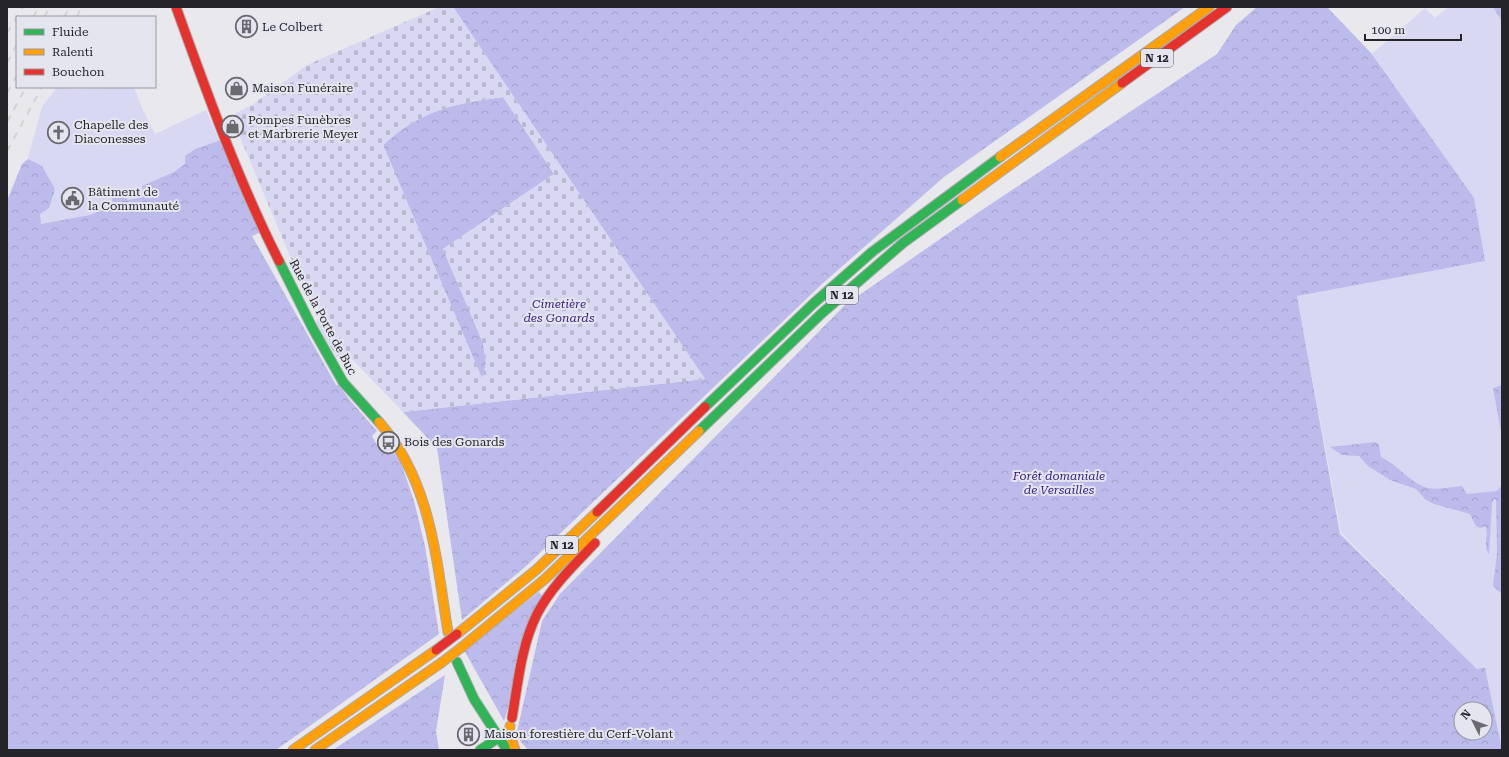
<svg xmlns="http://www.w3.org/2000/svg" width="1509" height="757" viewBox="0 0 1509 757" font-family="'Roboto Serif',serif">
  <defs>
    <pattern id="forest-crowns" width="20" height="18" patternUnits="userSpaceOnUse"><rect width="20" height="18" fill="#bdbaec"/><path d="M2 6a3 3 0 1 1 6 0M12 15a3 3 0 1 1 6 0" fill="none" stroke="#a2a0ca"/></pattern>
    <pattern id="cemetery-stones" width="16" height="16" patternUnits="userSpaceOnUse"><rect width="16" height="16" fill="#d9d8f2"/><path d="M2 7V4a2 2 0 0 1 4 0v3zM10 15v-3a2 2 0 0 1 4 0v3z" fill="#bab9d0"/></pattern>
  </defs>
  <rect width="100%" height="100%" fill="#e8e8ed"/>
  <g fill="#d9d8f2">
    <polygon points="1448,7 1502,7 1502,750 1485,666 1477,669 1341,533 1297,296 1384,74 1372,54 1425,8 1435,18"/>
    <polygon points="57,87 69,87 72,89 134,87 142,108 155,134 206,110 259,233 7,235 42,107"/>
  </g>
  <g fill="url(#forest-crowns)" fill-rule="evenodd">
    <polygon points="453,7 1185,7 944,177 822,284 525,567 462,620 437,448 403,412 705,379"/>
    <path d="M1257,7H1327L1371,53L1474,198L1485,261L1297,296L1340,534L1477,669L1485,667L1502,750H528L516,736L542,621L560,594L845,305L976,214L1217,54L1236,25ZM1461,709H1485V733H1461Z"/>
    <polygon points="1493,7 1502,7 1502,21"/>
    <path d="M503,97L554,174L443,249L483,343L486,364L482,379L383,145C419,111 455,103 503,97Z"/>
    <polygon points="221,140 259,233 252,236 336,385 339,385 348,398 377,431 372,436 377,445 385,441 401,463 414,501 425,546 439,634 276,750 7,750 7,201 22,164 28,159 42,166 55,189 49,208 40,214 41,224 90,215 113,206 111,193 120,191 128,200 143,197 142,186 174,172 185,164 185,156 195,149"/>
    <polygon points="1502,385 1502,437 1493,388"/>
    <path d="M1376,442L1379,445L1381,457C1398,465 1410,483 1428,488C1438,490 1452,487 1462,486L1467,494L1497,491L1502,485V594L1493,586L1497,553L1496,500L1494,499L1492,503L1489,554C1482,546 1490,534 1485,526L1480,528L1476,526L1470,514L1434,504L1425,499L1416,489L1390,480L1368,466L1359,456L1342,455L1330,447Z"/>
    <polygon points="539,592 542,596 504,721 464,650"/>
    <polygon points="445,675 436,731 439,750 333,750"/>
  </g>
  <path fill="url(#cemetery-stones)" fill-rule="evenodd" d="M439,7H453L705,379L403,412L346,353L337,358L316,322L323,316L292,261L234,123L236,113L252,105L307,65ZM503,97L554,174L443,249L483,343L486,364L482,378L383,145C419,111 456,103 503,97Z"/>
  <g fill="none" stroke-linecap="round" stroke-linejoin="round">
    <defs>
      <g id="fast">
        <polyline points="279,261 312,327 343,382 379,422"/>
        <polyline points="705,407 814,303 872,252 1000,157"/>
        <polyline points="699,431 821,314 903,243 962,200"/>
        <polyline points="457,662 474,699 507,750"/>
        <polyline points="480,750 509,731"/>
      </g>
      <g id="slow">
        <polyline points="1000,157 1209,7"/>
        <polyline points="962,200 1122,83"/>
        <path d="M379,422C431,481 436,558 448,632"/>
        <polyline points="457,634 536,570 597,512"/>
        <polyline points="462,647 545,579 699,431"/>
        <polyline points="510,726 509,731 515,750"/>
        <polyline points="293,750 436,650"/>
        <polyline points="315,750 441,663"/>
      </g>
      <g id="jam">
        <path d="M176,7C207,93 238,180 279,261"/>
        <polyline points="1122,83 1227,7"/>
        <polyline points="597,512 705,407"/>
        <path d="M512,718C518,683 521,646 537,614C551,587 574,565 595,543"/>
      </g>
    </defs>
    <use href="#fast" stroke="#a9a9ae" stroke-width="11"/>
    <use href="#slow" stroke="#a9a9ae" stroke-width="11"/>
    <use href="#jam" stroke="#a9a9ae" stroke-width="11"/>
    <use href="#fast" stroke="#30b455" stroke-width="9"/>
    <use href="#slow" stroke="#ff9f0a" stroke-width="9"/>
    <use href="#jam" stroke="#e5322d" stroke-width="9"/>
    <g stroke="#d3d3d4" stroke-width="2" stroke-dasharray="7 7" stroke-linecap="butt">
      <polyline points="33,17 39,7"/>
      <polyline points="44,17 50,7"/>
      <polyline points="64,17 70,7"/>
      <polyline points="77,17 81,7"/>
      <polyline points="7,33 23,7"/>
      <polyline points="7,63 17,44"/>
      <polyline points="7,93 17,75"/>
      <polyline points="7,122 26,87"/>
      <polyline points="7,151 42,87"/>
    </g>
    <defs>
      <polyline id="slow-bridge" points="441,663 462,647"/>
      <polyline id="jam-bridge" points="436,650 457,634"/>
    </defs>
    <use href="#slow-bridge" stroke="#a9a9ae" stroke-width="11" stroke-linecap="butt"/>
    <use href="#jam-bridge" stroke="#a9a9ae" stroke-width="11" stroke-linecap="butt"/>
    <use href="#slow-bridge" stroke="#ff9f0a" stroke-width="9"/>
    <use href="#jam-bridge" stroke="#e5322d" stroke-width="9"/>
  </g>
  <defs>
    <symbol id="building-ring" viewBox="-11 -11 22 22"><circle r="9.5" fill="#e5e5f0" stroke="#69696e" stroke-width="1.5"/><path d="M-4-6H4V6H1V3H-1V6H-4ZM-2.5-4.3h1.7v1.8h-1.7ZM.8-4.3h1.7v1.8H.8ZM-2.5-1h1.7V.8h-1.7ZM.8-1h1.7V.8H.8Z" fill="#69696e"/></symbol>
    <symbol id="shop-ring" viewBox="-11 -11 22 22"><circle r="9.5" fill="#e5e5f0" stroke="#69696e" stroke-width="1.5"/><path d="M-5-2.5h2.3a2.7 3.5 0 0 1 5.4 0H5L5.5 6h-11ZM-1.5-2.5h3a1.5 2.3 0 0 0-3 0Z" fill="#69696e"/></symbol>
    <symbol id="church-ring" viewBox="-11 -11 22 22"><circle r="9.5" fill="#e5e5f0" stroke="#69696e" stroke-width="1.5"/><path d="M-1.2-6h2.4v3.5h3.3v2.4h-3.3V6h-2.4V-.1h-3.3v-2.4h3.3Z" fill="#69696e"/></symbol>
    <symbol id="civic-ring" viewBox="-11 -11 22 22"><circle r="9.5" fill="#e5e5f0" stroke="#69696e" stroke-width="1.5"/><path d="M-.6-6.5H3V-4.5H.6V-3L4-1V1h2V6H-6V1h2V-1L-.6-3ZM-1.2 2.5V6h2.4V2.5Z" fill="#69696e"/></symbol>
    <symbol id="bus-ring" viewBox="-11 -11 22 22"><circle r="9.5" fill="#e5e5f0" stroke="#69696e" stroke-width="1.5"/><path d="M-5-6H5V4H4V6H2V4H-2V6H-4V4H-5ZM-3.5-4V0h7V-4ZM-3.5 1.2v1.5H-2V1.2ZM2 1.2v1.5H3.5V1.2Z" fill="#69696e"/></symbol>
  </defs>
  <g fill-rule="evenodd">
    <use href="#building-ring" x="234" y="14" width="25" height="25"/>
    <use href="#shop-ring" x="224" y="76" width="25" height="25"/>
    <use href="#shop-ring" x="220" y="114" width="25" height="25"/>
    <use href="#church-ring" x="46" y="120" width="25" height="25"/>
    <use href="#civic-ring" x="60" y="186" width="25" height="25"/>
    <use href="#bus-ring" x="376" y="430" width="25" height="25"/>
    <use href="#building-ring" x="456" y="722" width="25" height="25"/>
  </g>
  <g text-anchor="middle" stroke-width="4" stroke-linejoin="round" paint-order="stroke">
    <g fill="#e5e5f0" stroke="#5f5f65" stroke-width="1">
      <rect x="1141" y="49" width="32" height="18" rx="3"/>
      <rect x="826" y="286" width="32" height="18" rx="3"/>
      <rect x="546" y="536" width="32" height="18" rx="3"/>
    </g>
    <g font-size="11" font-weight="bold" fill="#252529">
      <text x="1157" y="62">N 12</text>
      <text x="842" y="299">N 12</text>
      <text x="562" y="549">N 12</text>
    </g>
    <g font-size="12" fill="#252529" stroke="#e5e5f0" text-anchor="start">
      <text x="262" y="31">Le Colbert</text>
      <text x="252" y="92">Maison Funéraire</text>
      <text x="248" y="124">Pompes Funèbres<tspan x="248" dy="14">et Marbrerie Meyer</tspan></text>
      <text x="74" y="129">Chapelle des<tspan x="74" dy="14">Diaconesses</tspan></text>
      <text x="88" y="196">Bâtiment de<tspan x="88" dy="14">la Communauté</tspan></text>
      <text x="404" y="446">Bois des Gonards</text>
      <text x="484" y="738">Maison forestière du Cerf-Volant</text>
    </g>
    <g font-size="12" font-style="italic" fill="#361e81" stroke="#e5e5f0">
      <text x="559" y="308">Cimetière<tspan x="559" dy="14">des Gonards</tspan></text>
      <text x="1059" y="480">Forêt domaniale<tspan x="1059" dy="14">de Versailles</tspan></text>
    </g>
    <g font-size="12" fill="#252529" stroke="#e5e5f0">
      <text transform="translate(323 317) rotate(62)" y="4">Rue de la Porte de Buc</text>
    </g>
  </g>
  <rect width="1509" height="757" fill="none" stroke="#252529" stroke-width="16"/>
  <rect x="16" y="16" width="140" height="72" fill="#e5e5f0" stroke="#9898a0"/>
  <rect x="24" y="29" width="20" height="6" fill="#30b455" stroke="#9898a0"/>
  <text x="52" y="36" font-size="12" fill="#252529">Fluide</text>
  <rect x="24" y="49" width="20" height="6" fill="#ff9f0a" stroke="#9898a0"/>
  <text x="52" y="56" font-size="12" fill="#252529">Ralenti</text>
  <rect x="24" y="69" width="20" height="6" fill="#e5322d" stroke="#9898a0"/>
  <text x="52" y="76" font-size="12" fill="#252529">Bouchon</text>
  <g transform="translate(1473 721) rotate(312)"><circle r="19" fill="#e5e5f0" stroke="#9898a0"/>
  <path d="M0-3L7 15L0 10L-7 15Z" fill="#69696e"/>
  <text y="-6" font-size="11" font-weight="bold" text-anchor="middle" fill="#252529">N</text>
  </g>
  <path d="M1365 34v6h96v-6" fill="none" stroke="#252529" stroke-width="2"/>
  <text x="1371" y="34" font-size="12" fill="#252529" stroke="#e5e5f0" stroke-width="3" paint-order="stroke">100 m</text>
</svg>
